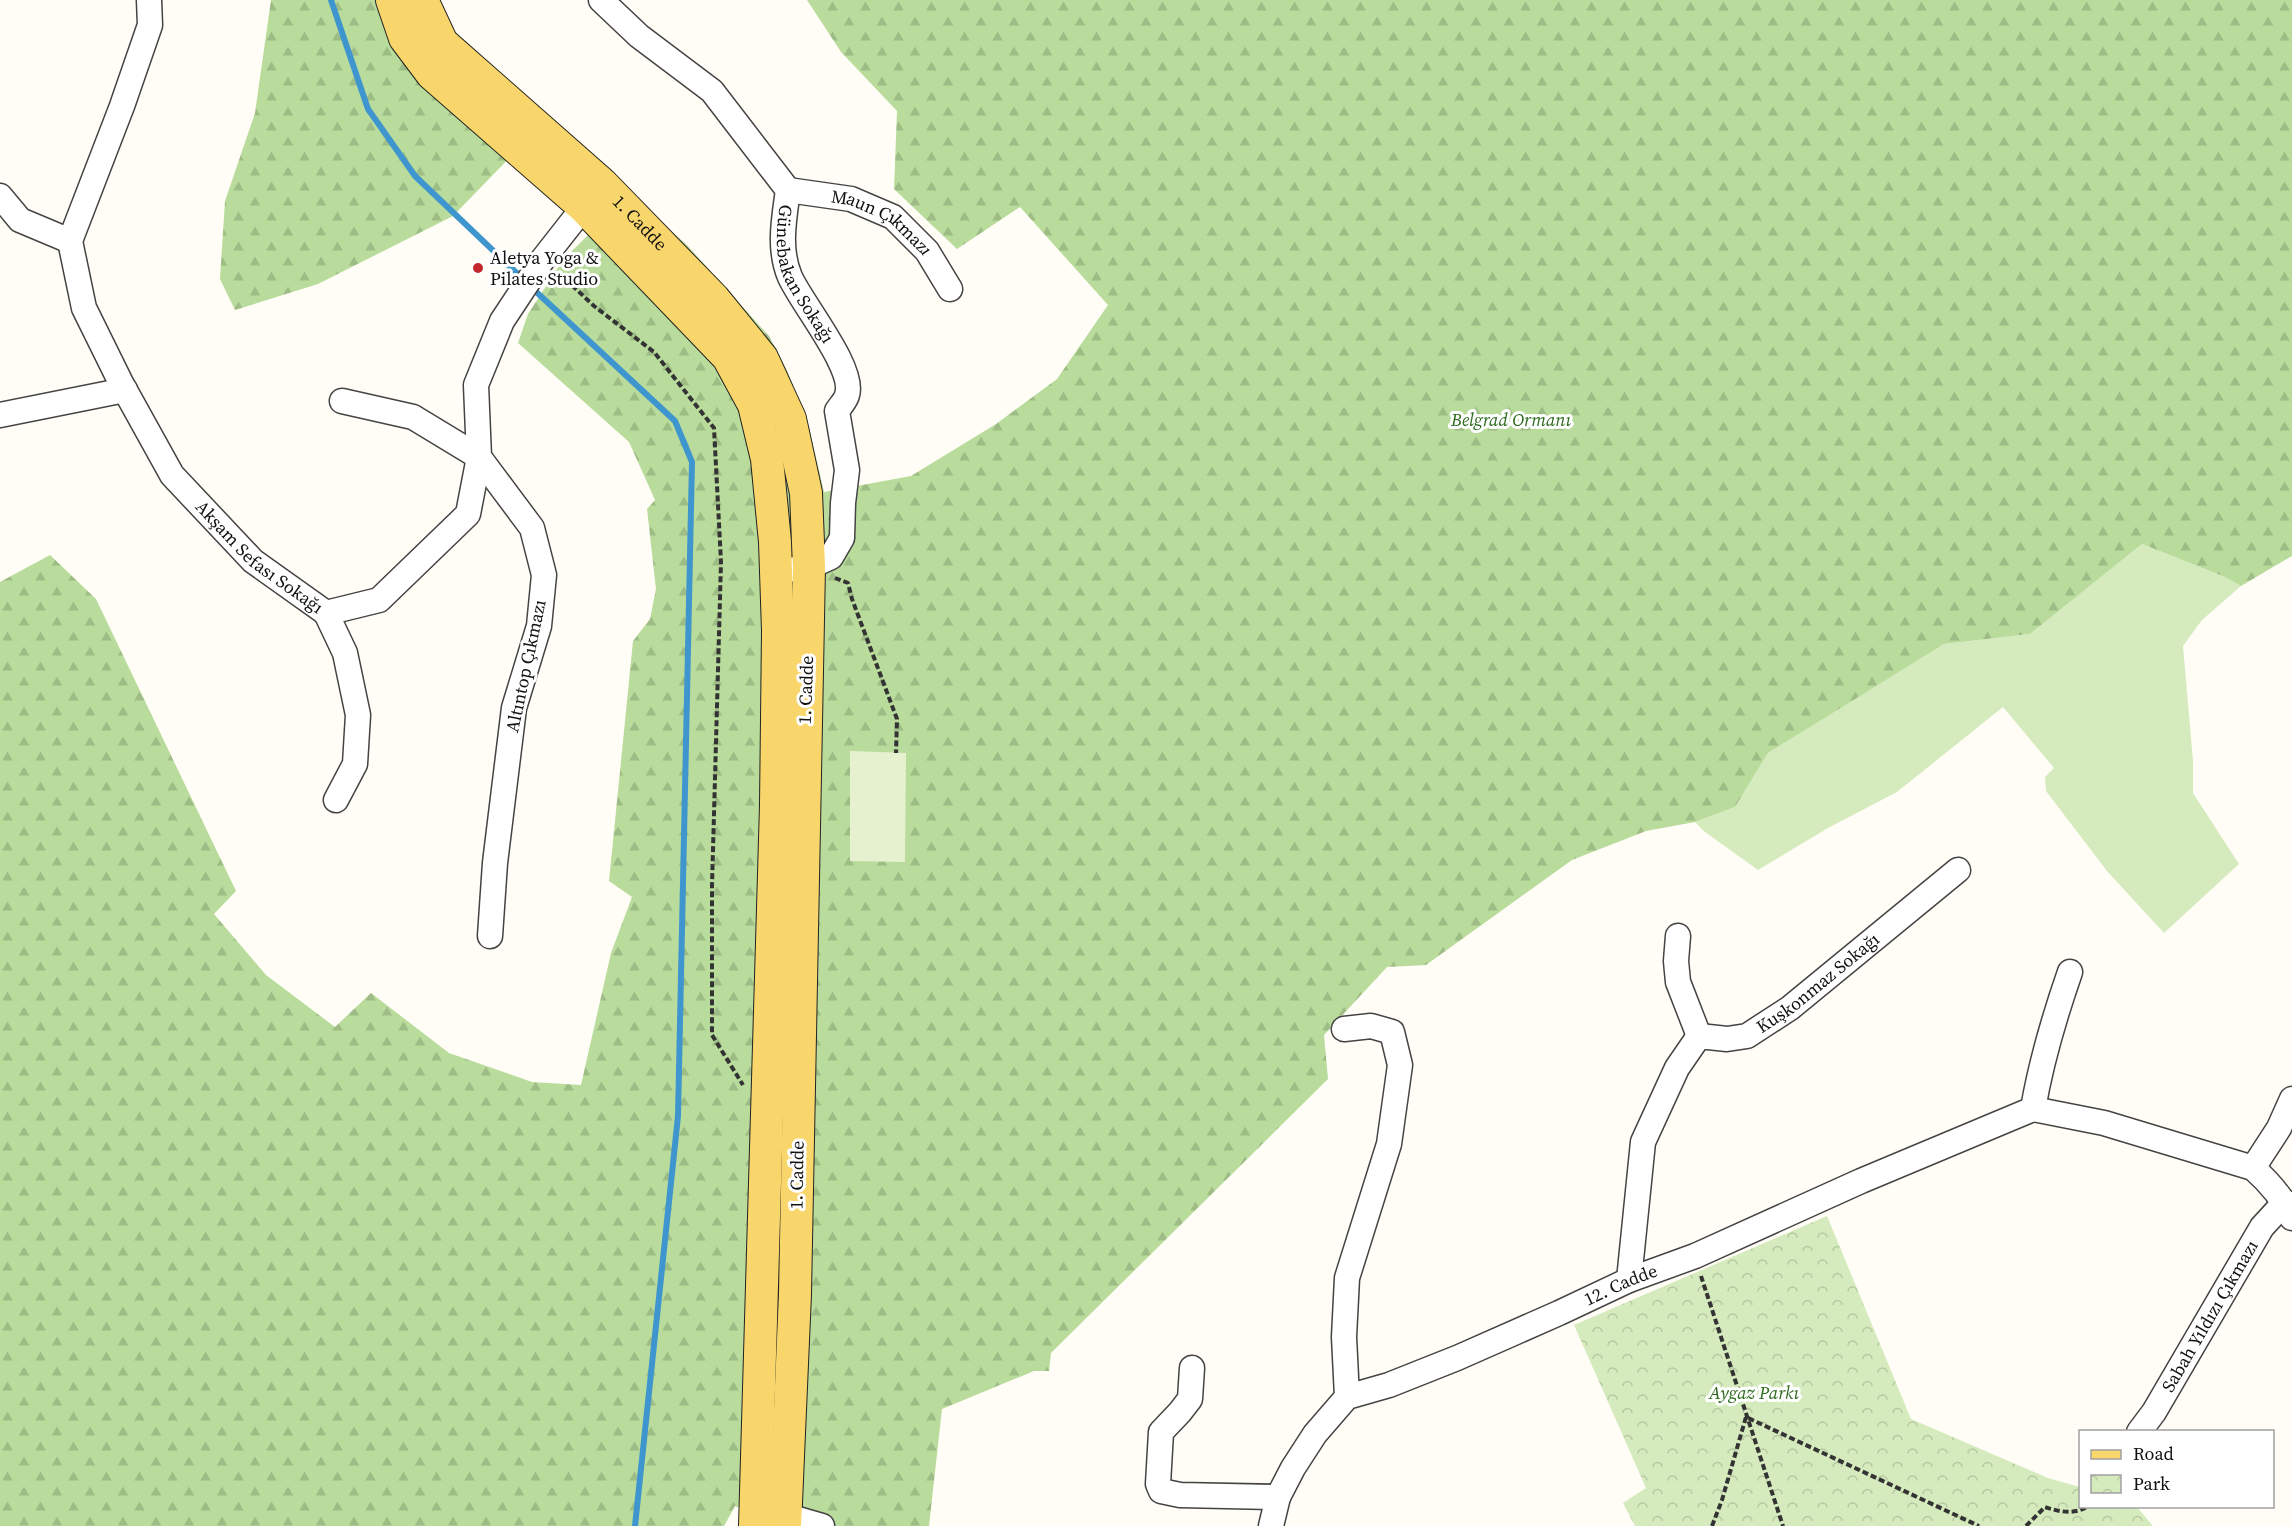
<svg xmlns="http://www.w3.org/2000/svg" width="2292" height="1526" viewBox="0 0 2292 1526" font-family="'Source Serif 4',serif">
  <defs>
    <pattern id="forest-firs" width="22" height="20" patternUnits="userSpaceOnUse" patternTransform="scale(1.5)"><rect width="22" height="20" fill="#b9dc9c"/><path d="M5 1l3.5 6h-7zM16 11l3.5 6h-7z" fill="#9ebc85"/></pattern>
    <pattern id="park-crowns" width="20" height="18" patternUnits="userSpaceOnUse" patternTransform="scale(1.5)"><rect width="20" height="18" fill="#d5ebbd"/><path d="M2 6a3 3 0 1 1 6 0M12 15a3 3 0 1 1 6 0" fill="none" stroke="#b6c8a1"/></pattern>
  </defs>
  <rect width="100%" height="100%" fill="#fffdf5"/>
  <polygon fill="#d5ebbd" points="2142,544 2225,577 2241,586 2202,620 2183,646 2193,761 2193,793 2239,864 2164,933 2107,871 2046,791 2045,777 2054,768 2003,707 1897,792 1828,828 1758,870 1705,832 1695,822 1735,807 1768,753 1860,695 1944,644 2030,634"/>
  <g fill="url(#forest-firs)">
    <polygon points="271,0 437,0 450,27 549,117 453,216 318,284 235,310 220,279 225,201 255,113"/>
    <polygon points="807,0 2292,0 2292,556 2241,586 2225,577 2142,544 2030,634 1944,644 1768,753 1735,807 1695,822 1646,831 1572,860 1426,965 1387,967 1324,1035 1328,1079 1051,1353 1049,1371 1034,1371 942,1409 929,1526 785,1526 735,1506 724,1526 0,1526 0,582 50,555 96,599 236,891 214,914 266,975 335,1027 371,993 449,1053 532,1082 581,1085 611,953 632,897 609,881 633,641 650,619 656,589 647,509 655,500 629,442 518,343 528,314 563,260 629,194 687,245 769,336 787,370 809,427 824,492 911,476 996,424 1057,379 1108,305 1020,207 957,249 894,189 897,111 841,52"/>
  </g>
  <polygon fill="url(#park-crowns)" points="1827,1216 1911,1419 2048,1478 2080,1487 2080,1506 2137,1507 2153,1526 1635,1526 1623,1503 1646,1488 1574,1325"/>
  <polygon fill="#e6f2cf" points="850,751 906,753 905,862 850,861"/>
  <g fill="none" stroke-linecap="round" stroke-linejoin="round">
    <g stroke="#3f96cf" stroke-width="6">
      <polyline points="331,0 368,109 415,176 524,280"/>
      <polyline points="531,287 675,421 692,462 678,1116 635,1526"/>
    </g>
    <defs>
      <g id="minor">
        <path id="s1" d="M149,0L150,25L122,106L70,241L84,308L121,383L172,475L253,561L326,613L379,600L468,514L479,457L476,385L502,321L543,259L594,194"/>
        <path id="s2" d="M601,0L639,36L712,91L788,190C784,219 778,249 790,277C802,304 856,369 847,395C846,400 840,406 837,411L847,470L843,503L842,538L831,557L809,567L776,572"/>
        <path id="s3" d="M788,190L851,199L893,217L927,251L950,289"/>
        <polyline points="0,196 20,220 70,241"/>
        <polyline points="342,401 413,417 479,457 532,528 544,575 539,626 514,708 495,863 490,936"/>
        <polyline points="0,415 125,390"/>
        <polyline points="326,613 345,653 358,715 355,764 336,800"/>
        <polyline points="1678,936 1676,961 1678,982 1699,1036"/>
        <polyline points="1344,1029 1371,1026 1392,1032 1400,1065 1389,1144 1347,1278 1344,1337 1347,1397"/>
        <path d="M2033,1109L2104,1123L2253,1168C2270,1183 2283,1198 2292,1218"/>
        <path d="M2033,1109C2041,1062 2054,1018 2070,972"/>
        <polyline points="2253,1168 2279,1128 2292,1099"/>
        <path id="s4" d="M1629,1280L1643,1142L1677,1068L1699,1036L1727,1039L1747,1036L1790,1008L1958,870"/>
        <polyline points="1192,1368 1190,1399 1180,1412 1161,1432 1158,1484 1161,1491 1180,1495 1278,1497"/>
        <path id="s5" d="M2139,1432L2154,1412L2262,1227L2285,1202"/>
        <polyline points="770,1511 822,1526"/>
        <path id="s6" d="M1271,1526L1278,1497L1293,1468L1315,1434L1347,1397L1389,1385L1457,1358L1559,1313L1629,1280L1695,1256L1861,1181L2033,1109"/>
      </g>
      <g id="major">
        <polyline points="392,0 405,38 432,74 584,207 728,357 754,405 767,459 775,542 778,631 776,805 755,1526"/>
        <path id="s7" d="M422,0L442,43L602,184L714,299L762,358L790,419L806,493L809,567L795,1294L785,1526"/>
      </g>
    </defs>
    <use href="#minor" stroke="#444" stroke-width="27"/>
    <use href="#major" stroke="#222" stroke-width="34"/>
    <g stroke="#333" stroke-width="4" stroke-dasharray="6 3" stroke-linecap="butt">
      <polyline points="559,273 594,306 654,352 714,428 721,562 712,886 712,1035 743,1085"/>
      <polyline points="835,578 848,583 852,599 897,719 896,753"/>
      <polyline points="1701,1276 1783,1526"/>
      <polyline points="1712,1526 1722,1500 1746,1417 1979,1526"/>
      <path d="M2026,1526L2045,1507C2060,1512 2075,1515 2088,1506"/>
    </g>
    <use href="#minor" stroke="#fff" stroke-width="24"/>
    <use href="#major" stroke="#f9d66b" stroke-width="32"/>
  </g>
  <circle fill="#c4262e" stroke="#fff" stroke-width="2" cx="478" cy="268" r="6"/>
  <g text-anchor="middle" stroke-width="6" stroke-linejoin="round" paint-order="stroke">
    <g font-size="18" fill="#111" stroke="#fff">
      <text dy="6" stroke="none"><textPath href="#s7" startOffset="315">1. Cadde</textPath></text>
      <text dy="6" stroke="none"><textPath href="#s3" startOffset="102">Maun Çıkmazı</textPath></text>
      <text dy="6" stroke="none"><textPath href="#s2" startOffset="358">Günebakan Sokağı</textPath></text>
      <text dy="6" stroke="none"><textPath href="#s1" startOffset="633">Akşam Sefası Sokağı</textPath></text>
      <text transform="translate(526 666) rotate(-78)" y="6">Altıntop Çıkmazı</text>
      <text transform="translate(806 690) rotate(-88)" y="6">1. Cadde</text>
      <text dy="6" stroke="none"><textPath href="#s4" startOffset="396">Kuşkonmaz Sokağı</textPath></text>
      <text transform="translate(797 1175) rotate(-89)" y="6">1. Cadde</text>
      <text dy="6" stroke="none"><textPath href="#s6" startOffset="448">12. Cadde</textPath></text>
      <text dy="6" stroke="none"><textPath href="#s5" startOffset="136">Sabah Yıldızı Çıkmazı</textPath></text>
    </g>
    <g font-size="18" fill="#111" stroke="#fff" text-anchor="start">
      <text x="490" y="264">Aletya Yoga &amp;<tspan x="490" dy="21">Pilates Studio</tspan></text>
    </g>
    <g font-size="18" font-style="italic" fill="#2f6b1f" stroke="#fff">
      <text x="1511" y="426">Belgrad Ormanı</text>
      <text x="1754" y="1399">Aygaz Parkı</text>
    </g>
  </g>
  <rect x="2079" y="1430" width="195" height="78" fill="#ffffff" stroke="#a0a0a0" stroke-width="1.5"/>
  <rect x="2091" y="1450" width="30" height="9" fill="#f9d66b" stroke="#a0a0a0" stroke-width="1.5"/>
  <text x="2133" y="1460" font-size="18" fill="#111111">Road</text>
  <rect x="2091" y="1475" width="30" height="18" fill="url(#park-crowns)" stroke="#a0a0a0" stroke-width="1.5"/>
  <text x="2133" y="1490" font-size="18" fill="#111111">Park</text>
</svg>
